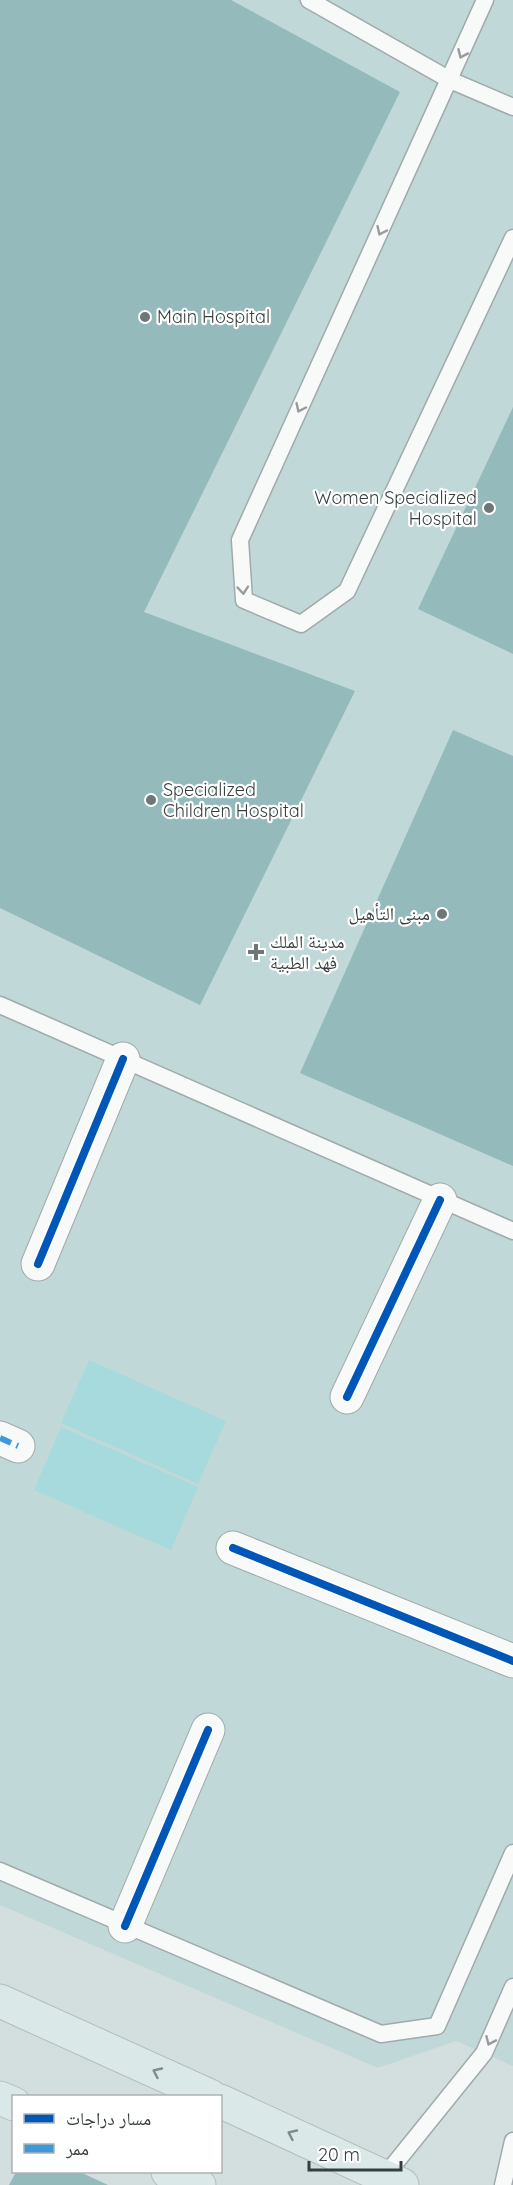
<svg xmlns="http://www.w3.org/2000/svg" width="513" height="2185" viewBox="0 0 513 2185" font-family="Quicksand,'Noto Naskh Arabic',sans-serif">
  <rect width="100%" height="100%" fill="#d3dfdf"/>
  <polygon fill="#c1d8d8" points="0,0 513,0 513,2066 456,2041 378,2068 0,1905"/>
  <g fill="#a7dadc">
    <polygon points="89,1360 226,1421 198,1484 61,1423"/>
    <polygon points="61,1427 198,1487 171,1550 34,1490"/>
  </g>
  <g fill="#94babb">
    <polygon points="0,0 231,0 400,92 144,612 355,691 200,1005 0,908"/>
    <polygon points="513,407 513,654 418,609"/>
    <polygon points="453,730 513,756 513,1166 300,1073"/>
    <polygon points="16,2172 80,2172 108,2185 9,2185"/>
  </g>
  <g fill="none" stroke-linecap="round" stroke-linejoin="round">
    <defs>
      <g id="lane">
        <polyline points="309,0 450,80 513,107"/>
        <polyline points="485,0 240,540 244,600 301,624 347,591 513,238"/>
        <polyline points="0,1005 513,1231"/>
        <polyline points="0,1871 381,2034 437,2026 513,1853"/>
        <polyline points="384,2177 484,2053 513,1987"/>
        <polyline points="503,2185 513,2141"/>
      </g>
      <g id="street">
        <polyline points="38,1264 123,1059"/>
        <polyline points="347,1397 440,1200"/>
        <polyline points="0,1438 18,1446"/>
        <polyline points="233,1548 513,1661"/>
        <polyline points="125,1926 208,1730"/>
      </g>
      <g id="primary">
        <polyline points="0,2001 210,2096"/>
        <polyline points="0,2098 14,2104"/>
        <polyline points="220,2101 402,2185"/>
        <polyline points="168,2172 199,2185"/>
      </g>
    </defs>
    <use href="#lane" stroke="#a0aaaa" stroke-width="19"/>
    <use href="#street" stroke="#a0aaaa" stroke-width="35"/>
    <use href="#primary" stroke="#b5bcbc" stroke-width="35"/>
    <use href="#lane" stroke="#f8fafa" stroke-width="16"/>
    <use href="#street" stroke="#f8fafa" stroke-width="33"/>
    <use href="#primary" stroke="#dae8e8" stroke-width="33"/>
    <polyline stroke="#3e99da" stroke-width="6" stroke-dasharray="12 6" stroke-linecap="butt" points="0,1438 18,1446"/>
    <defs>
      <g id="cycleway">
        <polyline points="38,1264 123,1059"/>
        <polyline points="347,1397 440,1200"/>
        <polyline points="233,1548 513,1661"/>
        <polyline points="125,1926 208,1730"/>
      </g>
    </defs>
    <use href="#cycleway" stroke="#fff" stroke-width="11"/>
    <use href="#cycleway" stroke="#0057b8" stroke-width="8"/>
  </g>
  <defs><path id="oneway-chevron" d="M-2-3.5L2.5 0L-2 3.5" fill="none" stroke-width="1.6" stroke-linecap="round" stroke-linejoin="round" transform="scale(1.5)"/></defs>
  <g stroke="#979c9c">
    <use href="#oneway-chevron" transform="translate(462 54) rotate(114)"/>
    <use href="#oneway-chevron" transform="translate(381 231) rotate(115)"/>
    <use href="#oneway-chevron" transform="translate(300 408) rotate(115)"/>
    <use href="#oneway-chevron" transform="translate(243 590) rotate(85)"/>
    <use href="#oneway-chevron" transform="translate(490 2041) rotate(114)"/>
  </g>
  <g stroke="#808b8b">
    <use href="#oneway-chevron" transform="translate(157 2072) rotate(-155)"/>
    <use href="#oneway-chevron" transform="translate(292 2134) rotate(-155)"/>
  </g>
  <g fill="#6d7777" stroke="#fff" stroke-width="2">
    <circle cx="145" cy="317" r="6"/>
    <circle cx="489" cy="508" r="6"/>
    <circle cx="151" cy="800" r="6"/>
    <circle cx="442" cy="914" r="6"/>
    <path d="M253 943h6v6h6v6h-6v6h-6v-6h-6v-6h6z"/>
  </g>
  <g text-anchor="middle" stroke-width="4.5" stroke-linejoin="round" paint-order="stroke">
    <g font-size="18" fill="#363f3f" stroke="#fff" text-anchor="start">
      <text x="157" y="323">Main Hospital</text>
      <text x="477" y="504" text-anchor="end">Women Specialized<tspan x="477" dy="21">Hospital</tspan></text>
      <text x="163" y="796">Specialized<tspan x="163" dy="21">Children Hospital</tspan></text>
      <text x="430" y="920" text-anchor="end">مبنى التأهيل</text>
      <text x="270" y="948">مدينة الملك<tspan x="270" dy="21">فهد الطبية</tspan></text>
    </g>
  </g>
  <rect x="12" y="2095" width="210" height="78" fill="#ffffff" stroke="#afb2b2" stroke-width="1.5"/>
  <rect x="24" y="2114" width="30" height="9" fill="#0057b8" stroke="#afb2b2" stroke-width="1.5"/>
  <text x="66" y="2125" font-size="18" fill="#363f3f">مسار دراجات</text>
  <rect x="24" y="2144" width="30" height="9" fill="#3e99da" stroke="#afb2b2" stroke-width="1.5"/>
  <text x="66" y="2155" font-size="18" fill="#363f3f">ممر</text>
  <path d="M309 2161v9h92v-9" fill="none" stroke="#363f3f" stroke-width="3"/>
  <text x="318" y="2161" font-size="18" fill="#363f3f" stroke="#ffffff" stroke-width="4.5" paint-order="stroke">20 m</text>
</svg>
